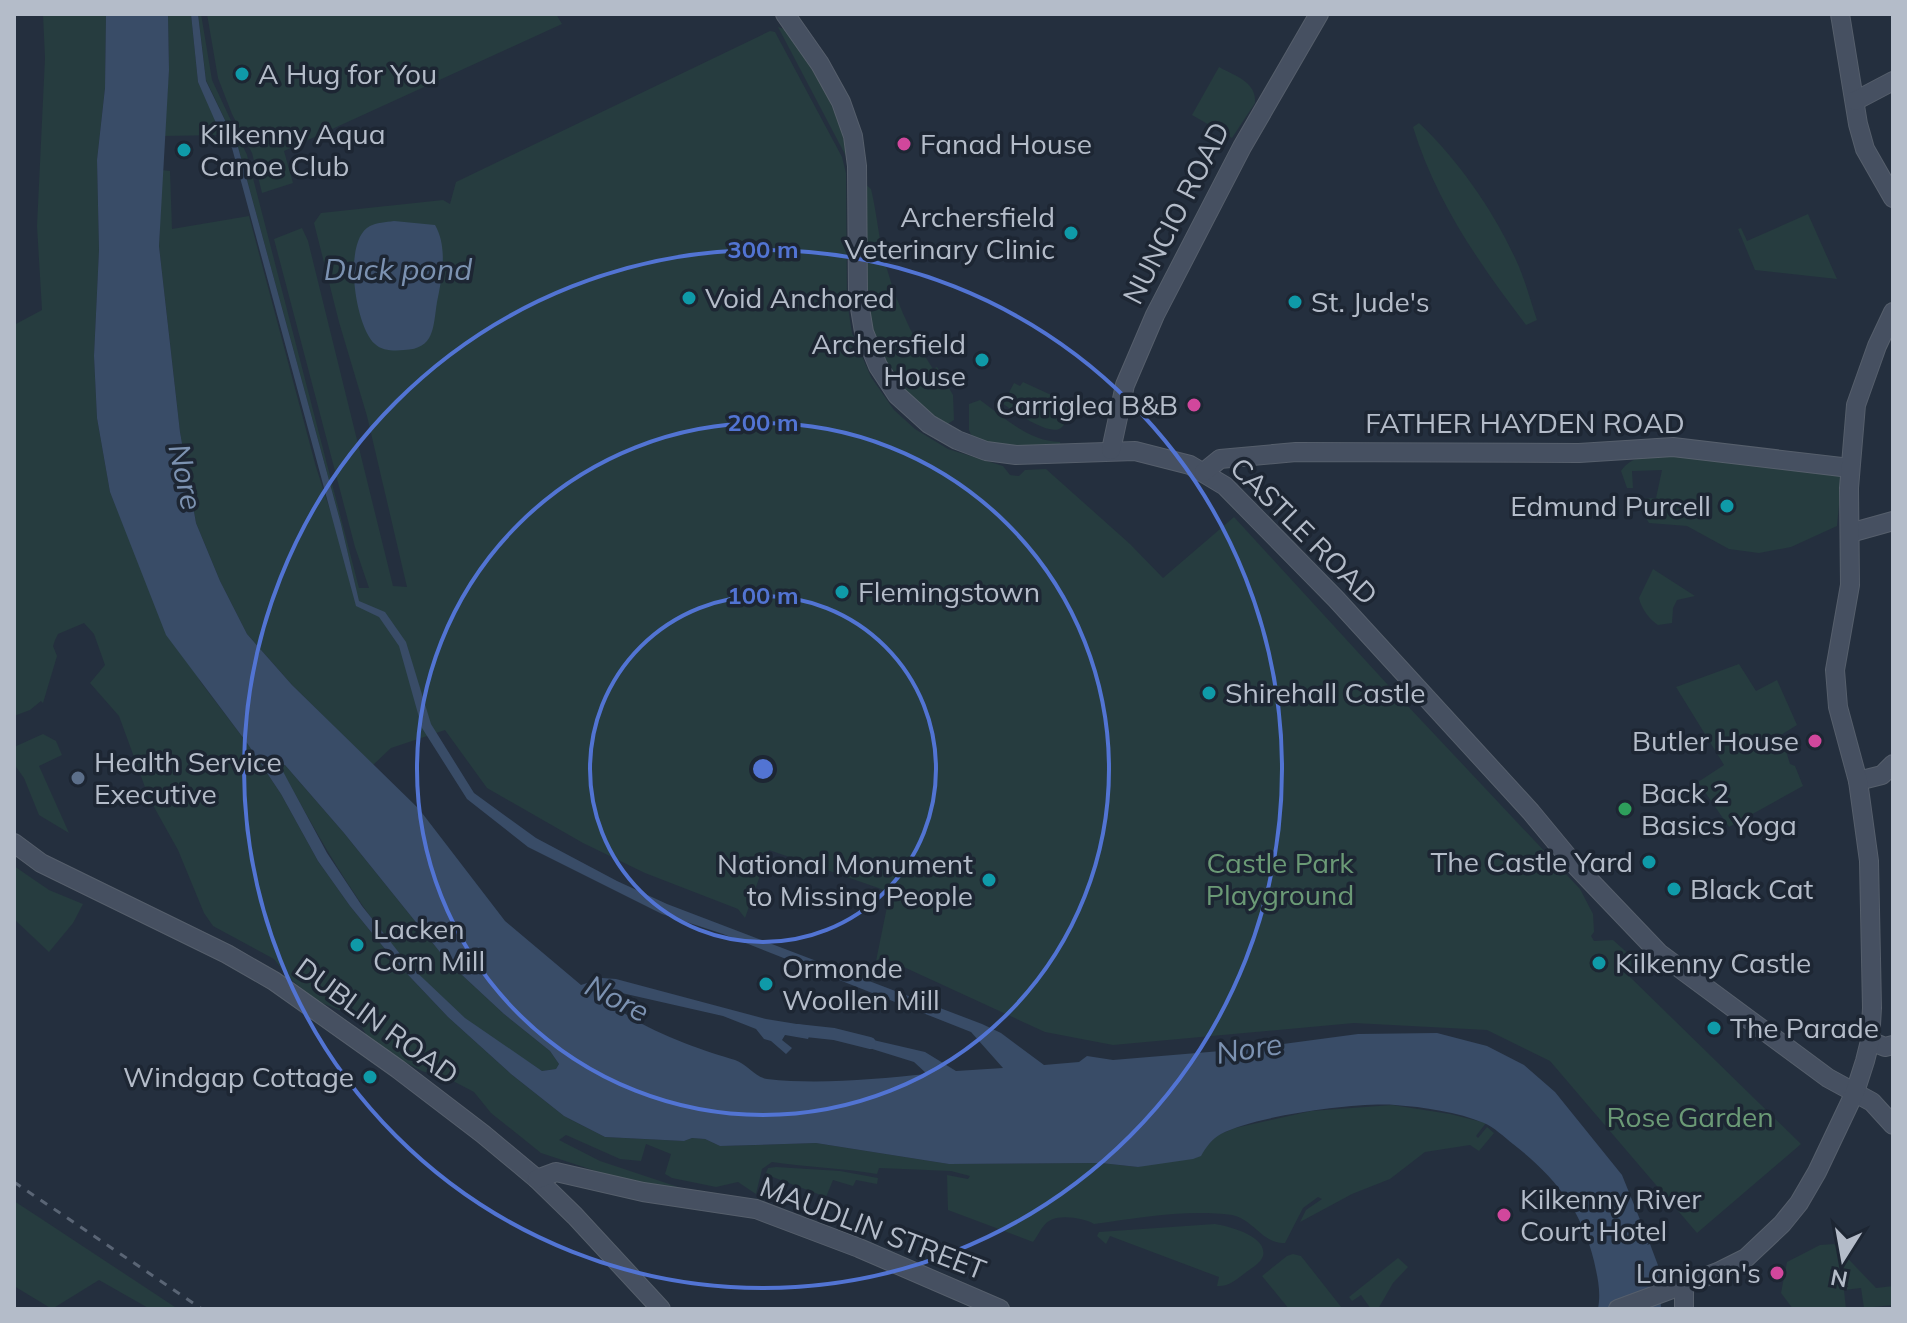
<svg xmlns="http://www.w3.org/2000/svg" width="1907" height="1323" viewBox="0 0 1907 1323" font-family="Mulish,sans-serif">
  <rect width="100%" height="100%" fill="#242f3e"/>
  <g fill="#263c3f">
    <path d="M43,14H106L105,88L97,160L99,250L94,356L97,418L110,492L138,560L200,681L247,743L281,794L318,861L350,906L394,960L448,1017L511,1074L564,1116L605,1137L684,1141L692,1138L705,1139L720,1146L816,1143L949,1164L1101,1163L1138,1167L1205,1147L1218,1135L1235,1128L1311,1111L1392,1105L1450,1114L1486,1123L1476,1136L1478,1138L1487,1127L1494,1133L1479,1151L1470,1145L1425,1152L1390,1179L1352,1194L1300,1222L1306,1210L1322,1199L1318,1197L1303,1208L1285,1243C1264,1245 1253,1219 1232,1215C1186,1209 1139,1218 1094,1224C1084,1218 1060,1214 1049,1221C1042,1225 1038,1236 1033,1242L948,1210L947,1175L968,1179L970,1176L951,1171L879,1168L877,1174C842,1168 807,1167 772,1162L762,1169L756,1194L738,1182L716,1187L672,1178L665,1174L671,1154L646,1144L641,1161L620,1159L566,1135L559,1140L600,1161L687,1190L644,1187L541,1153L491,1113L474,1092L453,1081L422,1071L382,1050L367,1036L356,1017L317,1001L288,977L274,959L213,926L204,913L178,850L149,798L119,716L90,683L105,665L94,634L84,623L58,634L55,640L53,646L57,656L43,703L41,701L30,710L14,716V325L42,310L37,226L45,58Z"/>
    <polygon points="168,14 191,14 198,82 224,135 164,136 169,70"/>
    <polygon points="198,14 201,14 212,80 247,155 359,588 369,588 355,547 274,239 302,228 308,241 393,586 407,587 367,416 339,322 314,223 321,213 443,200 450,204 456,182 770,31 775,32 842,157 846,173 847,301 852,333 871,377 894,410 915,429 948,449 1003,466 1010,475 1019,476 1025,470 1046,469 1130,544 1163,578 1234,517 1388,685 1580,889 1593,914 1594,932 1591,936 1594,941 1613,940 1641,965 1630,977 1801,1144 1697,1233 1550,1061 1487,1030 1354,1023 1113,1045 1045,1032 882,957 876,961 890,892 769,850 745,918 738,909 645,873 583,843 487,788 445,730 391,748 373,765 292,685 247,634 220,581 196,523 180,432 159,246 162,170 170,171 172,229 249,216 316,467 356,589 341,524 238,147 206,80"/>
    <polygon points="207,14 556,14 562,24 284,151 293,183 262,193 252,153 232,114 218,78"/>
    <path d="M778,27L785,29C814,70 840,109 848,160Z"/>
    <path d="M1219,67C1235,76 1257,82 1255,103L1232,138L1192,115Z"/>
    <path d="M1419,123C1459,161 1493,210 1516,260C1525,279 1530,300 1537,320L1526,325C1479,263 1436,202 1413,127Z"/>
    <path d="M865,184L871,189C876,210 878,230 882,250C892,293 909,332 933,369L937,367L953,395L954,420L944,426L911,401L886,369L867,315Z"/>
    <polygon points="1808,214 1837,279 1755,270 1738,229 1741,228 1747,241"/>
    <path d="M1023,382L1073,405C1070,411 1067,424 1061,428C1049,437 1014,411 1003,404L1014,383L1020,386Z"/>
    <path d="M980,400C1005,418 1028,441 1060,442L1061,446C1029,447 1002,450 972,437L969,430V404Z"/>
    <path d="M1665,454L1842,474L1837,526L1791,547L1759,553L1729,549L1687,526L1649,523L1634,499L1656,498L1662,470L1632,471L1633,488H1627L1621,471C1632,455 1648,457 1665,454Z"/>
    <path d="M1653,569L1695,596L1677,600L1673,608L1672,623L1658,625C1649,619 1641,608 1639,598Z"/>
    <polygon points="1739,664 1756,691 1777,680 1797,725 1781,735 1790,764 1795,766 1803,786 1729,827 1698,782 1724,765 1676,687"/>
    <polygon points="43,734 56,741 62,755 39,766 69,833 39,815 24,778 14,764 14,747"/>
    <path d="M278,763L285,765L344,833L448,962L504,1014L550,1051L559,1064L556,1069L542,1071C517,1054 490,1038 466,1019C381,952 329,856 278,763Z"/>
    <polygon points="14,866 49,890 83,904 73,923 49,952 14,919"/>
    <polygon points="776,1167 840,1171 878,1178 877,1184 856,1180 853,1186 833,1180 826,1197 770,1176 768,1179 764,1178 768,1168"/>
    <polygon points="14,1201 37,1216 178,1309 150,1309 99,1280 52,1309 14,1286"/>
    <path d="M1215,1224C1228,1226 1268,1236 1263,1256C1261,1263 1250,1269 1245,1273C1236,1280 1228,1287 1217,1286L1219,1277L1110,1236L1106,1244L1097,1236L1099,1232Z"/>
    <polygon points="1834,1244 1876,1288 1893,1286 1893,1305 1864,1308 1861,1288 1844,1290 1846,1309 1793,1309 1781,1293 1787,1262 1820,1245"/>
    <polygon points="1293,1254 1301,1256 1342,1308 1289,1309 1262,1276 1287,1256"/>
    <polygon points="1398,1258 1408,1267 1393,1283 1378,1309 1371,1309 1361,1295 1352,1301 1349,1297"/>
  </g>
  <g fill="#394c67" fill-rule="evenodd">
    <path d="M106,14H168L169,70L159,246L180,432L196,523L220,581L247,634L292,685L419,809L505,921L581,985L602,978L616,979L766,1019L809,1026L811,1031L808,1039L785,1035L782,1040L792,1048L786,1054L771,1041L764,1039L756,1029L723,1016L604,989L601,991C619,1022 700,1050 735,1060C747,1064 755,1077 767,1079C819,1085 875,1079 927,1074L914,1062L853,1043L856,1036L925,1052L956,1071L1003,1068L971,1032L723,934L662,914L528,847L467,799L422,728L399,646L379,617L356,606L232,148L216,123L198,82L191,14H198L206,81L238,147L341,524L359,601L385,612L406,642L431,724L474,793L536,838L617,881L667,904L982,1024L1001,1033L1044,1065L1079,1062L1087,1056L1113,1060L1245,1049L1358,1034L1437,1033L1487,1046L1524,1065L1555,1092L1622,1175L1649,1242L1647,1245L1650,1244L1659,1268L1661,1309H1598C1601,1292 1598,1279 1594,1261C1582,1210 1554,1176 1513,1144C1504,1137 1494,1127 1484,1123C1458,1112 1423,1107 1395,1105C1356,1102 1255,1116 1221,1134C1212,1139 1206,1147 1201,1156L1193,1159L1138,1167L1101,1163L949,1164L816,1143L720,1146L705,1139L692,1138L684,1141L605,1137L564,1116L511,1074L448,1017L394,960L350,906L318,861L281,794L247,743L166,635L110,492L97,418L94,356L99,250L97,160L105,88ZM279,764L285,765L344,833L448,962L504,1014L550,1051L559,1064L556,1069L542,1071L465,1018L408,964L362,906L327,853Z"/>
    <path d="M394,221L435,225C448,247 442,278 437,302C433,327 435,349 404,350C395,351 382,351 375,344C355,327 342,240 370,226C376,223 386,222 394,221Z"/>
  </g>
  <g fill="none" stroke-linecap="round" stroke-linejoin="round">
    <polyline stroke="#394c67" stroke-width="12" points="797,1030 834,1034 870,1043"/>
    <defs>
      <g id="secondary">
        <polyline points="785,14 820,64 841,102 853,136 857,166 858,296 864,332 878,366 897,395 929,424 957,440 986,451 1016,455 1135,451 1190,465 1225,486 1336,599 1531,812 1574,864 1659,953 1828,1078 1872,1102 1893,1125"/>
        <polyline points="1840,14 1858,124 1865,149 1893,198"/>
        <polyline points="1855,101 1893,81"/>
        <polyline points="1111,450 1125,385 1155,315 1242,147 1319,14"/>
        <polyline points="1204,472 1220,459 1296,452 1579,453 1673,447 1850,468"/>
        <polyline points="1850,533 1893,521"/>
        <polyline points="1858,781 1882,775 1893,764"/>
        <polyline points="14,843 41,863 227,954 274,981 398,1069 483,1134 537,1179 575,1216 661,1309"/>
        <polyline points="1870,1041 1885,1047 1893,1045"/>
        <polyline points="537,1179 556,1172 643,1192 756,1209 859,1248 1000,1309"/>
        <polyline points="1618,1309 1718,1272 1746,1258 1782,1224 1799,1203 1817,1172 1855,1092 1865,1061 1870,1041 1872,1008 1869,861 1858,781 1838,707 1835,670 1850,585 1849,488 1856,405 1877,346 1893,312"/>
        <polyline points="1684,1309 1684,1285"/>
      </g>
    </defs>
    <use href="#secondary" stroke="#565f6c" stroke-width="20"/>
    <use href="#secondary" stroke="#465061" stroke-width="18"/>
    <polyline stroke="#5a6575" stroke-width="3" stroke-dasharray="8 8" stroke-linecap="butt" points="14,1182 202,1309"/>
  </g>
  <g fill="none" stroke="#5274d3" stroke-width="4">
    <circle cx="763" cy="769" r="173"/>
    <circle cx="763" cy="769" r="346"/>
    <circle cx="763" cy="769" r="519"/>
  </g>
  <g fill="#0f9aa8" stroke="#1d2633" stroke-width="3">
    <circle cx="242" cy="74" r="8"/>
    <circle cx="184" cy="150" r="8"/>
    <circle cx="1071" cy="233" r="8"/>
    <circle cx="689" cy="298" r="8"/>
    <circle cx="1295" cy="302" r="8"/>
    <circle cx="982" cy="360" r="8"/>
    <circle cx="1727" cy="506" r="8"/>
    <circle cx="842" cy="592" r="8"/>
    <circle cx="1209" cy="693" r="8"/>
    <circle cx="1649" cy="862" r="8"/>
    <circle cx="989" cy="880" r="8"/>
    <circle cx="1674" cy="889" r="8"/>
    <circle cx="357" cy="945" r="8"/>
    <circle cx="1599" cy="963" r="8"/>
    <circle cx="766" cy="984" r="8"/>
    <circle cx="1714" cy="1028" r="8"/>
    <circle cx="370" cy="1077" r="8"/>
  </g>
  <g fill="#d1479c" stroke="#1d2633" stroke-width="3">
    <circle cx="904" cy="144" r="8"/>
    <circle cx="1194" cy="405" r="8"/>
    <circle cx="1815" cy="741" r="8"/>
    <circle cx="1504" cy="1215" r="8"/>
    <circle cx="1777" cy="1273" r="8"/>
  </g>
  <circle fill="#5c6f8a" stroke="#1d2633" stroke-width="3" cx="78" cy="778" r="8"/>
  <circle fill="#2e9e5b" stroke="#1d2633" stroke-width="3" cx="1625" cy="809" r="8"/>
  <g text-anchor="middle" stroke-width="7" stroke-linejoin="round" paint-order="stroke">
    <g font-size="28" fill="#b4bcc9" stroke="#1d2633" text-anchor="start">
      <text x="258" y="84">A Hug for You</text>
      <text x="200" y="144">Kilkenny Aqua<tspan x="200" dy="32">Canoe Club</tspan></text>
      <text x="920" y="154">Fanad House</text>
      <text x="1055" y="227" text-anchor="end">Archersfield<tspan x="1055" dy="32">Veterinary Clinic</tspan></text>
      <text x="705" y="308">Void Anchored</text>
      <text x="1311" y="312">St. Jude's</text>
      <text x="966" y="354" text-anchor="end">Archersfield<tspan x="966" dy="32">House</tspan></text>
      <text x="1178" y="415" text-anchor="end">Carriglea B&amp;B</text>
      <text x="1711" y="516" text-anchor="end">Edmund Purcell</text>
      <text x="858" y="602">Flemingstown</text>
      <text x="1225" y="703">Shirehall Castle</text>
      <text x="1799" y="751" text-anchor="end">Butler House</text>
      <text x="94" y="772">Health Service<tspan x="94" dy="32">Executive</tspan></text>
      <text x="1641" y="803">Back 2<tspan x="1641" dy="32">Basics Yoga</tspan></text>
      <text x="1633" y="872" text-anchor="end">The Castle Yard</text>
      <text x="973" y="874" text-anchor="end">National Monument<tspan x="973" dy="32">to Missing People</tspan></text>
      <text x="1690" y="899">Black Cat</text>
      <text x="373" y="939">Lacken<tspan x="373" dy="32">Corn Mill</tspan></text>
      <text x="1615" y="973">Kilkenny Castle</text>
      <text x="782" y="978">Ormonde<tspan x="782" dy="32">Woollen Mill</tspan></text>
      <text x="1730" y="1038">The Parade</text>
      <text x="354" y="1087" text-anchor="end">Windgap Cottage</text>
      <text x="1520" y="1209">Kilkenny River<tspan x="1520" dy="32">Court Hotel</tspan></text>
      <text x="1761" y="1283" text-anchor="end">Lanigan's</text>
    </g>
    <g font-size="28" fill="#b4bcc9" stroke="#1d2633">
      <text transform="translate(1176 213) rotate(-63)" y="10">NUNCIO ROAD</text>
      <text x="1525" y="433">FATHER HAYDEN ROAD</text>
      <text transform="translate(1304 531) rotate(45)" y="10">CASTLE ROAD</text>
      <text transform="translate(377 1021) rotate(36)" y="10">DUBLIN ROAD</text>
      <text transform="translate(873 1228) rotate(21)" y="10">MAUDLIN STREET</text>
    </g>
    <g font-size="28" fill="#6b9a76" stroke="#1d2633">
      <text x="1280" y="873">Castle Park<tspan x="1280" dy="32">Playground</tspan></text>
      <text x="1690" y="1127">Rose Garden</text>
    </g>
    <g font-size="30" font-style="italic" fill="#7c92b1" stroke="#1d2633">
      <text x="398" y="280">Duck pond</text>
      <text transform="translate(185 477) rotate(78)" y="10">Nore</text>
      <text transform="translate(617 999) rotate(27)" y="10">Nore</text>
      <text transform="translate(1249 1049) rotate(-9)" y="10">Nore</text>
    </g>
  </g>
  <circle cx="763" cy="769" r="12" fill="#5274d3" stroke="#1d2633" stroke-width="4"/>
  <g font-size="24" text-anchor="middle" font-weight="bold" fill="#5274d3" stroke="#1d2633" stroke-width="7" stroke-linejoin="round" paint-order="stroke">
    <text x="763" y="258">300 m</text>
    <text x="763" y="431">200 m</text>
    <text x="763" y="604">100 m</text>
  </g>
  <rect width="1907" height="1323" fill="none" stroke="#b4bcc9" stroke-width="32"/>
  <g transform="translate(1843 1259) rotate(191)" stroke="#1d2633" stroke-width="6" paint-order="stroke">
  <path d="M0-6L14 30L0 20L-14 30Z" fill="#b4bcc9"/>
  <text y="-12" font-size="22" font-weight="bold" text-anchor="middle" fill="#b4bcc9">N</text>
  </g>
</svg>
